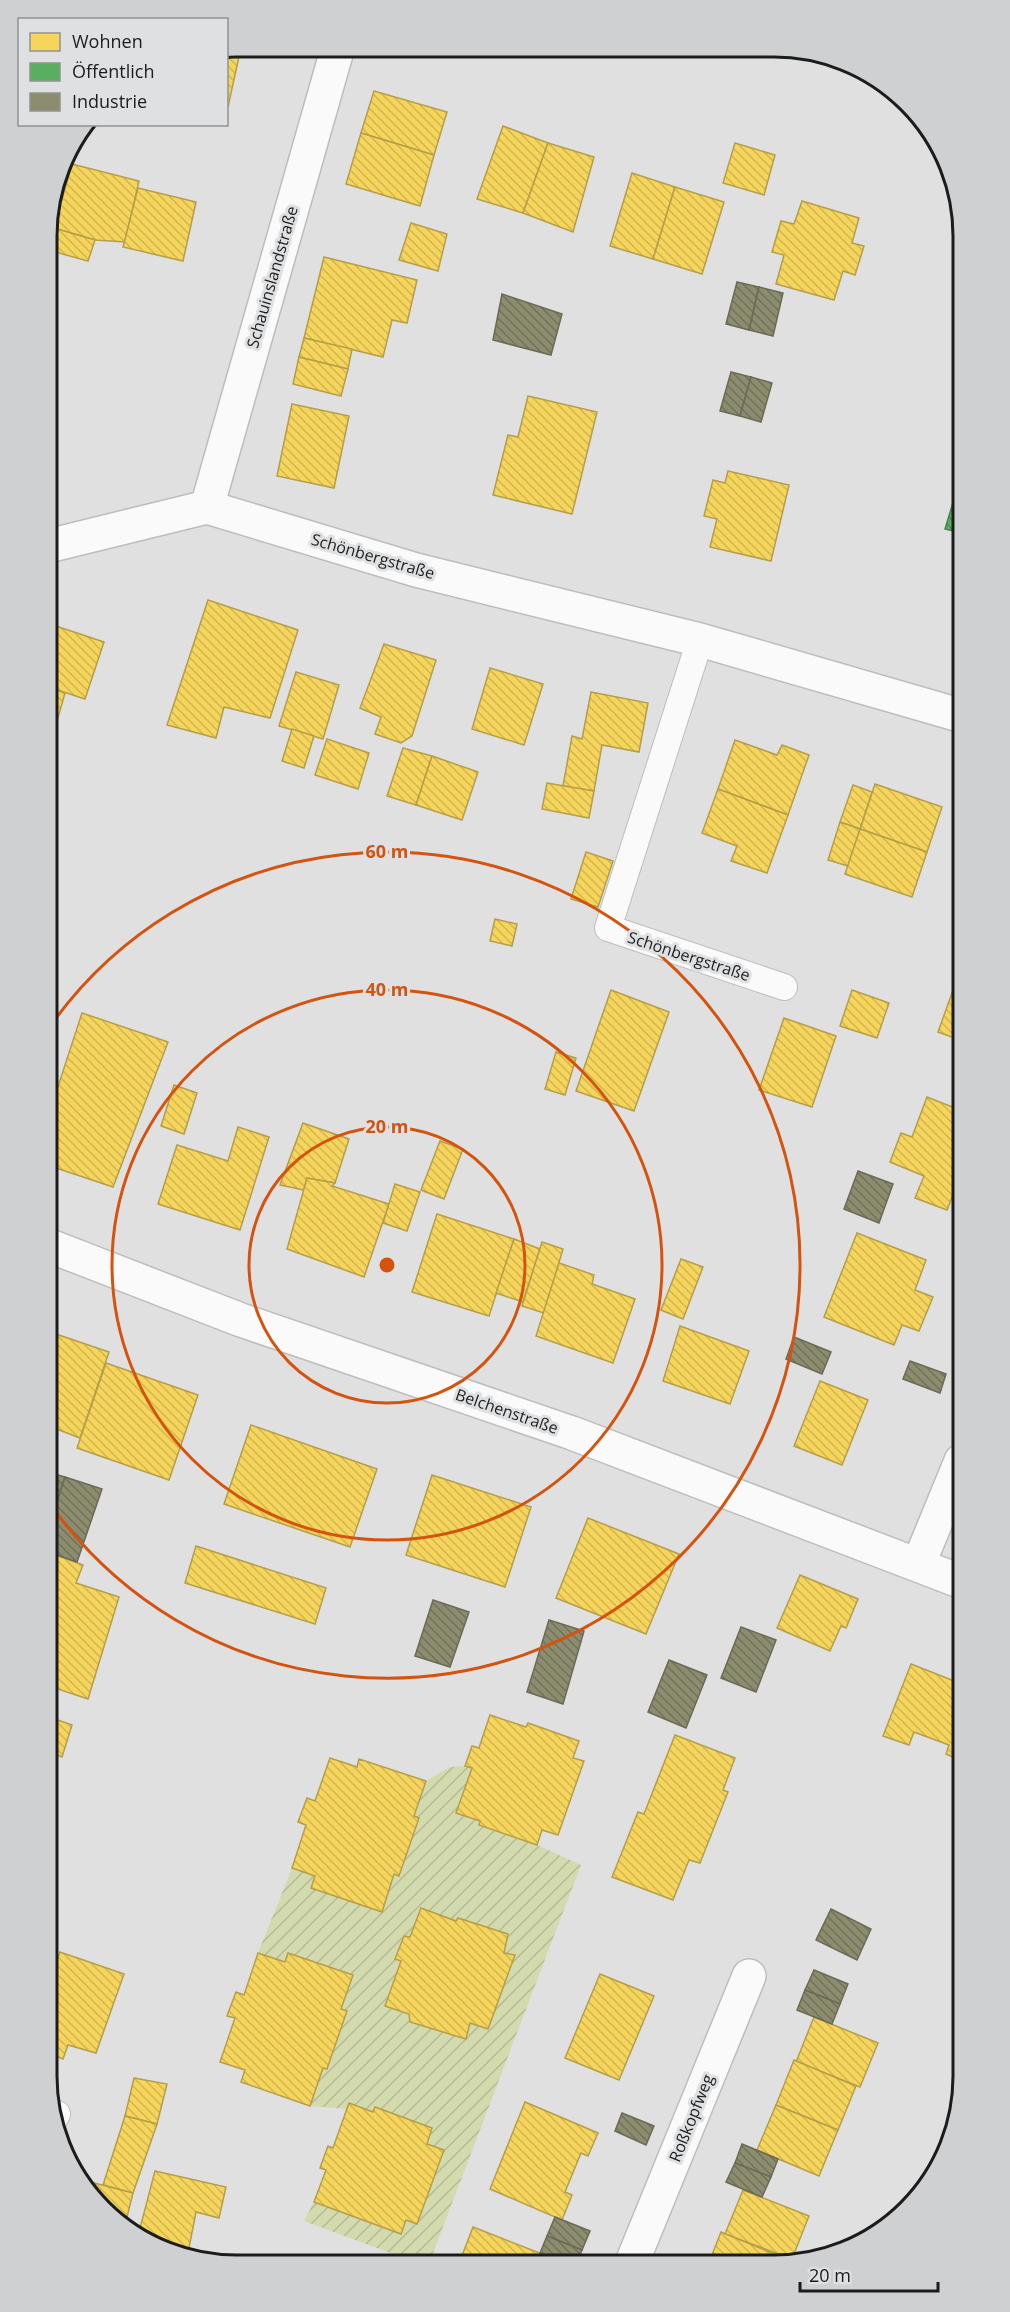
<svg xmlns="http://www.w3.org/2000/svg" width="1010" height="2312" viewBox="0 0 1010 2312" font-family="'Open Sans',sans-serif">
  <defs>
    <pattern id="garden-furrows" width="10" height="10" patternUnits="userSpaceOnUse" patternTransform="scale(1.5)"><rect width="10" height="10" fill="#d3daae"/><path d="M-1 1l2-2M0 10L10 0M9 11l2-2" fill="none" stroke="#b5ba95"/></pattern>
    <pattern id="homes-back-hatch" width="6" height="6" patternUnits="userSpaceOnUse" patternTransform="scale(1.5)"><rect width="6" height="6" fill="#f6d55c"/><path d="M-1 5l2 2M0 0l6 6M5-1l2 2" fill="none" stroke="#d2b650"/></pattern>
    <pattern id="public-back-hatch" width="6" height="6" patternUnits="userSpaceOnUse" patternTransform="scale(1.5)"><rect width="6" height="6" fill="#5aae61"/><path d="M-1 5l2 2M0 0l6 6M5-1l2 2" fill="none" stroke="#4a8d4f"/></pattern>
    <pattern id="industry-back-hatch" width="6" height="6" patternUnits="userSpaceOnUse" patternTransform="scale(1.5)"><rect width="6" height="6" fill="#8c8c6e"/><path d="M-1 5l2 2M0 0l6 6M5-1l2 2" fill="none" stroke="#72725a"/></pattern>
  </defs>
  <rect width="100%" height="100%" fill="#e0e0e1"/>
  <path fill="url(#garden-furrows)" fill-rule="evenodd" d="M465,1766L472,1768L479,1826L537,1845L581,1865L430,2261H412L304,2221L314,2202L401,2234L432,2129L375,2107L373,2112L350,2103L348,2109L310,2106L323,2068L327,2069L347,2011L341,2009L352,1975L289,1953L285,1962L258,1953L292,1868L315,1876L311,1888L382,1911L394,1874L400,1876L419,1818L414,1816L426,1781L450,1767ZM421,1908L456,1921L458,1918L508,1934L504,1953L515,1955L488,2029L470,2023L466,2039L410,2022L409,2014L385,2006L401,1961L404,1936L410,1937Z"/>
  <g fill="url(#homes-back-hatch)" stroke="#b59e49" stroke-width="1.5">
    <polygon points="226,49 240,52 228,107 226,107"/>
    <polygon points="374,91 447,112 434,155 361,133"/>
    <polygon points="503,126 548,143 523,213 477,199"/>
    <polygon points="361,133 434,155 420,206 346,184"/>
    <polygon points="548,143 594,157 573,232 523,213"/>
    <polygon points="735,143 775,155 764,195 723,183"/>
    <polygon points="64,161 72,164 53,233 47,232 47,223"/>
    <polygon points="72,164 139,181 125,242 95,240 54,228"/>
    <polygon points="632,173 675,187 653,259 610,246"/>
    <polygon points="675,187 724,202 702,274 653,259"/>
    <polygon points="138,188 196,202 183,261 123,247"/>
    <polygon points="802,201 859,218 852,243 864,246 855,275 843,271 834,300 776,284 784,255 772,252 781,221 794,224"/>
    <polygon points="411,223 447,234 438,271 399,260"/>
    <polygon points="54,228 95,240 88,261 48,250"/>
    <polygon points="47,232 53,233 47,253"/>
    <polygon points="324,257 417,280 407,323 392,320 383,357 304,338"/>
    <polygon points="47,330 52,332 47,348"/>
    <polygon points="304,338 352,349 348,369 299,357"/>
    <polygon points="299,357 348,369 341,396 293,384"/>
    <polygon points="528,396 597,412 572,514 493,495 508,435 518,437"/>
    <polygon points="292,404 349,416 334,488 277,476"/>
    <polygon points="48,412 54,413 48,436"/>
    <polygon points="728,471 789,485 771,561 710,547 717,519 704,516 713,480 725,483"/>
    <polygon points="208,600 298,630 270,718 224,707 216,738 167,725"/>
    <polygon points="50,624 104,642 85,699 48,687"/>
    <polygon points="384,644 436,660 412,736 401,743 375,734 381,717 360,708"/>
    <polygon points="490,668 543,684 524,745 472,729"/>
    <polygon points="296,672 339,685 323,739 279,726"/>
    <polygon points="48,687 65,693 52,739 49,738"/>
    <polygon points="591,692 648,703 639,752 602,745 594,791 563,786 572,736 582,739"/>
    <polygon points="292,729 314,736 304,768 282,761"/>
    <polygon points="327,739 369,753 358,789 315,775"/>
    <polygon points="735,740 777,755 782,745 809,755 788,815 718,789"/>
    <polygon points="403,748 432,756 416,805 387,796"/>
    <polygon points="432,756 478,772 462,820 416,805"/>
    <polygon points="547,783 594,791 589,818 542,809"/>
    <polygon points="875,784 942,807 927,852 860,829"/>
    <polygon points="853,785 872,792 860,829 840,822"/>
    <polygon points="718,789 788,815 767,873 731,861 737,846 702,833"/>
    <polygon points="840,822 860,829 848,866 828,860"/>
    <polygon points="860,829 927,852 912,897 845,874"/>
    <polygon points="586,852 613,861 598,907 571,899"/>
    <polygon points="495,919 517,924 512,946 490,941"/>
    <polygon points="960,971 960,996 952,993"/>
    <polygon points="611,990 669,1012 634,1111 576,1091"/>
    <polygon points="852,990 889,1003 877,1038 840,1026"/>
    <polygon points="952,993 960,996 960,1040 938,1032"/>
    <polygon points="82,1013 168,1042 113,1187 50,1166 50,1111"/>
    <polygon points="784,1018 836,1036 812,1107 759,1090"/>
    <polygon points="556,1052 576,1058 565,1095 545,1089"/>
    <polygon points="174,1085 197,1093 184,1134 161,1126"/>
    <polygon points="927,1097 960,1110 960,1177 947,1210 915,1198 924,1176 890,1162 901,1133 912,1137"/>
    <polygon points="303,1123 349,1139 335,1183 307,1178 304,1190 280,1185"/>
    <polygon points="238,1127 269,1137 240,1230 158,1204 177,1145 228,1161"/>
    <polygon points="440,1141 463,1149 444,1199 421,1190"/>
    <polygon points="307,1178 335,1183 332,1186 389,1204 364,1277 287,1249"/>
    <polygon points="395,1184 420,1192 407,1231 383,1223"/>
    <polygon points="437,1214 514,1239 489,1316 412,1292"/>
    <polygon points="857,1233 926,1260 915,1290 933,1297 919,1331 902,1325 894,1345 824,1317"/>
    <polygon points="514,1239 540,1249 523,1302 496,1293"/>
    <polygon points="542,1242 563,1249 544,1313 522,1306"/>
    <polygon points="681,1259 703,1267 683,1319 661,1310"/>
    <polygon points="559,1263 594,1275 592,1284 635,1299 613,1363 536,1336"/>
    <polygon points="680,1326 749,1351 730,1404 663,1381"/>
    <polygon points="50,1332 109,1352 80,1438 51,1427"/>
    <polygon points="106,1363 198,1395 169,1480 77,1448"/>
    <polygon points="820,1381 868,1400 842,1465 794,1446"/>
    <polygon points="251,1425 377,1469 350,1547 224,1504"/>
    <polygon points="432,1475 531,1507 505,1587 406,1555"/>
    <polygon points="588,1518 679,1554 646,1634 556,1598"/>
    <polygon points="196,1546 326,1588 315,1624 185,1583"/>
    <polygon points="53,1554 83,1565 76,1583 119,1597 88,1699 52,1687"/>
    <polygon points="800,1575 858,1599 846,1628 841,1626 830,1651 777,1628"/>
    <polygon points="911,1664 962,1684 962,1761 946,1754 949,1745 914,1732 909,1745 883,1736"/>
    <polygon points="490,1715 526,1727 528,1723 579,1741 573,1758 584,1761 558,1835 542,1830 537,1845 479,1825 480,1821 456,1813 472,1768 465,1766 472,1746 479,1748"/>
    <polygon points="52,1718 72,1725 62,1757 52,1753"/>
    <polygon points="675,1735 735,1758 723,1790 728,1792 700,1863 689,1860 673,1900 612,1877 638,1812 644,1814"/>
    <polygon points="330,1758 357,1767 359,1759 426,1781 414,1816 419,1818 399,1876 394,1874 382,1912 311,1888 315,1876 292,1868 306,1825 298,1822 307,1798 315,1801"/>
    <polygon points="421,1908 456,1921 458,1918 508,1934 504,1953 515,1955 488,2029 470,2023 466,2039 410,2022 409,2014 385,2006 401,1961 395,1959 404,1936 410,1937"/>
    <polygon points="60,1952 124,1974 96,2053 68,2045 63,2059 53,2055 52,1973"/>
    <polygon points="258,1953 285,1962 288,1953 353,1975 341,2009 347,2011 327,2069 323,2068 310,2106 241,2082 245,2070 220,2062 235,2018 227,2016 236,1992 244,1995"/>
    <polygon points="600,1974 654,1996 619,2080 565,2058"/>
    <polygon points="814,2017 878,2043 860,2087 796,2062"/>
    <polygon points="794,2060 856,2086 838,2130 776,2105"/>
    <polygon points="134,2078 167,2084 157,2124 125,2116"/>
    <polygon points="525,2102 598,2133 588,2156 581,2153 565,2192 572,2195 562,2220 490,2189"/>
    <polygon points="349,2103 373,2112 375,2107 432,2128 427,2144 444,2150 417,2224 406,2220 401,2234 314,2202 326,2170 320,2168 328,2146 333,2148"/>
    <polygon points="776,2105 838,2130 819,2176 757,2150"/>
    <polygon points="125,2116 157,2124 133,2193 103,2185"/>
    <polygon points="155,2171 226,2187 219,2218 196,2212 189,2248 158,2242 139,2232"/>
    <polygon points="79,2179 133,2193 125,2225 111,2218"/>
    <polygon points="743,2190 809,2216 792,2259 725,2234"/>
    <polygon points="473,2227 547,2256 545,2260 460,2261"/>
    <polygon points="721,2232 784,2258 783,2259 710,2260"/>
    <polygon points="158,2242 189,2248 187,2256"/>
  </g>
  <polygon fill="url(#public-back-hatch)" stroke="#47824d" stroke-width="1.5" points="955,496 958,497 958,532 945,529"/>
  <g fill="url(#industry-back-hatch)" stroke="#6a6a56" stroke-width="1.5">
    <polygon points="737,282 759,287 749,330 726,324"/>
    <polygon points="759,287 783,293 773,336 749,330"/>
    <polygon points="502,294 562,314 551,355 493,340"/>
    <polygon points="731,372 751,377 740,416 720,411"/>
    <polygon points="751,377 772,383 761,422 740,416"/>
    <polygon points="858,1171 893,1184 879,1223 844,1209"/>
    <polygon points="794,1337 831,1352 822,1374 786,1359"/>
    <polygon points="910,1361 946,1374 940,1393 903,1379"/>
    <polygon points="51,1473 65,1477 51,1520"/>
    <polygon points="65,1477 102,1489 77,1562 51,1553 51,1520"/>
    <polygon points="433,1600 469,1612 450,1667 415,1656"/>
    <polygon points="549,1620 584,1631 563,1704 527,1692"/>
    <polygon points="741,1627 776,1640 756,1692 721,1678"/>
    <polygon points="669,1660 707,1675 686,1728 648,1712"/>
    <polygon points="831,1909 871,1929 857,1960 816,1940"/>
    <polygon points="814,1970 848,1984 840,2004 805,1990"/>
    <polygon points="805,1990 840,2004 832,2024 797,2010"/>
    <polygon points="622,2113 654,2126 646,2145 615,2131"/>
    <polygon points="742,2144 778,2159 771,2177 735,2163"/>
    <polygon points="735,2163 771,2177 762,2197 726,2182"/>
    <polygon points="555,2217 590,2231 582,2250 547,2236"/>
    <polygon points="547,2236 582,2250 578,2260 557,2260 540,2253"/>
  </g>
  <g fill="none" stroke-linecap="round" stroke-linejoin="round">
    <defs>
      <g id="service">
        <polyline points="700,640 608,928 784,987"/>
        <polyline points="53,2122 57,2114"/>
      </g>
      <g id="minor">
        <polyline points="207,507 338,47"/>
        <polyline points="48,546 207,507 416,570 700,640 959,715"/>
        <polyline points="50,1246 241,1320 572,1433 962,1582"/>
        <polyline points="919,1563 961,1461"/>
        <polyline points="633,2260 749,1976"/>
      </g>
    </defs>
    <use href="#service" stroke="#bdbdbe" stroke-width="28"/>
    <use href="#minor" stroke="#bdbdbe" stroke-width="36"/>
    <use href="#service" stroke="#fafafa" stroke-width="26"/>
    <use href="#minor" stroke="#fafafa" stroke-width="33"/>
  </g>
  <g fill="none" stroke="#d4530e" stroke-width="3">
    <circle cx="387" cy="1265" r="138"/>
    <circle cx="387" cy="1265" r="275"/>
    <path d="M51 1025A413 413 0 1 1 53 1508"/>
  </g>
  <g text-anchor="middle" stroke-width="6" stroke-linejoin="round" paint-order="stroke">
    <g font-size="16" fill="#1c1c1d" stroke="#dfe0e2">
      <text transform="translate(272 277) rotate(-74)" y="6">Schauinslandstraße</text>
      <text transform="translate(373 556) rotate(16)" y="6">Schönbergstraße</text>
      <text transform="translate(689 956) rotate(18)" y="6">Schönbergstraße</text>
      <text transform="translate(507 1411) rotate(19)" y="6">Belchenstraße</text>
      <text transform="translate(691 2118) rotate(-68)" y="6">Roßkopfweg</text>
    </g>
  </g>
  <path d="M0 0H1010V2312H0ZM236 57H774A179 179 0 0 1 953 236V2076A179 179 0 0 1 774 2255H236A179 179 0 0 1 57 2076V236A179 179 0 0 1 236 57Z" fill="#cfd0d2" fill-rule="evenodd"/>
  <path fill="none" stroke="#1c1c1d" stroke-width="3" d="M236 57H774A179 179 0 0 1 953 236V2076A179 179 0 0 1 774 2255H236A179 179 0 0 1 57 2076V236A179 179 0 0 1 236 57Z"/>
  <circle cx="387" cy="1265" r="9" fill="#d4530e" stroke="#dfe0e2" stroke-width="3"/>
  <g font-size="18" text-anchor="middle" font-weight="bold" fill="#d4530e" stroke="#dfe0e2" stroke-width="6" stroke-linejoin="round" paint-order="stroke">
    <text x="387" y="858">60 m</text>
    <text x="387" y="996">40 m</text>
    <text x="387" y="1133">20 m</text>
  </g>
  <rect x="18" y="18" width="210" height="108" fill="#dfe0e2" stroke="#919293" stroke-width="1.5"/>
  <rect x="30" y="33" width="30" height="18" fill="#f6d55c" stroke="#919293" stroke-width="1.5"/>
  <text x="72" y="48" font-size="18" fill="#1c1c1d">Wohnen</text>
  <rect x="30" y="63" width="30" height="18" fill="#5aae61" stroke="#919293" stroke-width="1.5"/>
  <text x="72" y="78" font-size="18" fill="#1c1c1d">Öffentlich</text>
  <rect x="30" y="93" width="30" height="18" fill="#8c8c6e" stroke="#919293" stroke-width="1.5"/>
  <text x="72" y="108" font-size="18" fill="#1c1c1d">Industrie</text>
  <path d="M800 2282v9h138v-9" fill="none" stroke="#1c1c1d" stroke-width="3"/>
  <text x="809" y="2282" font-size="18" fill="#1c1c1d" stroke="#dfe0e2" stroke-width="4.5" paint-order="stroke">20 m</text>
</svg>
